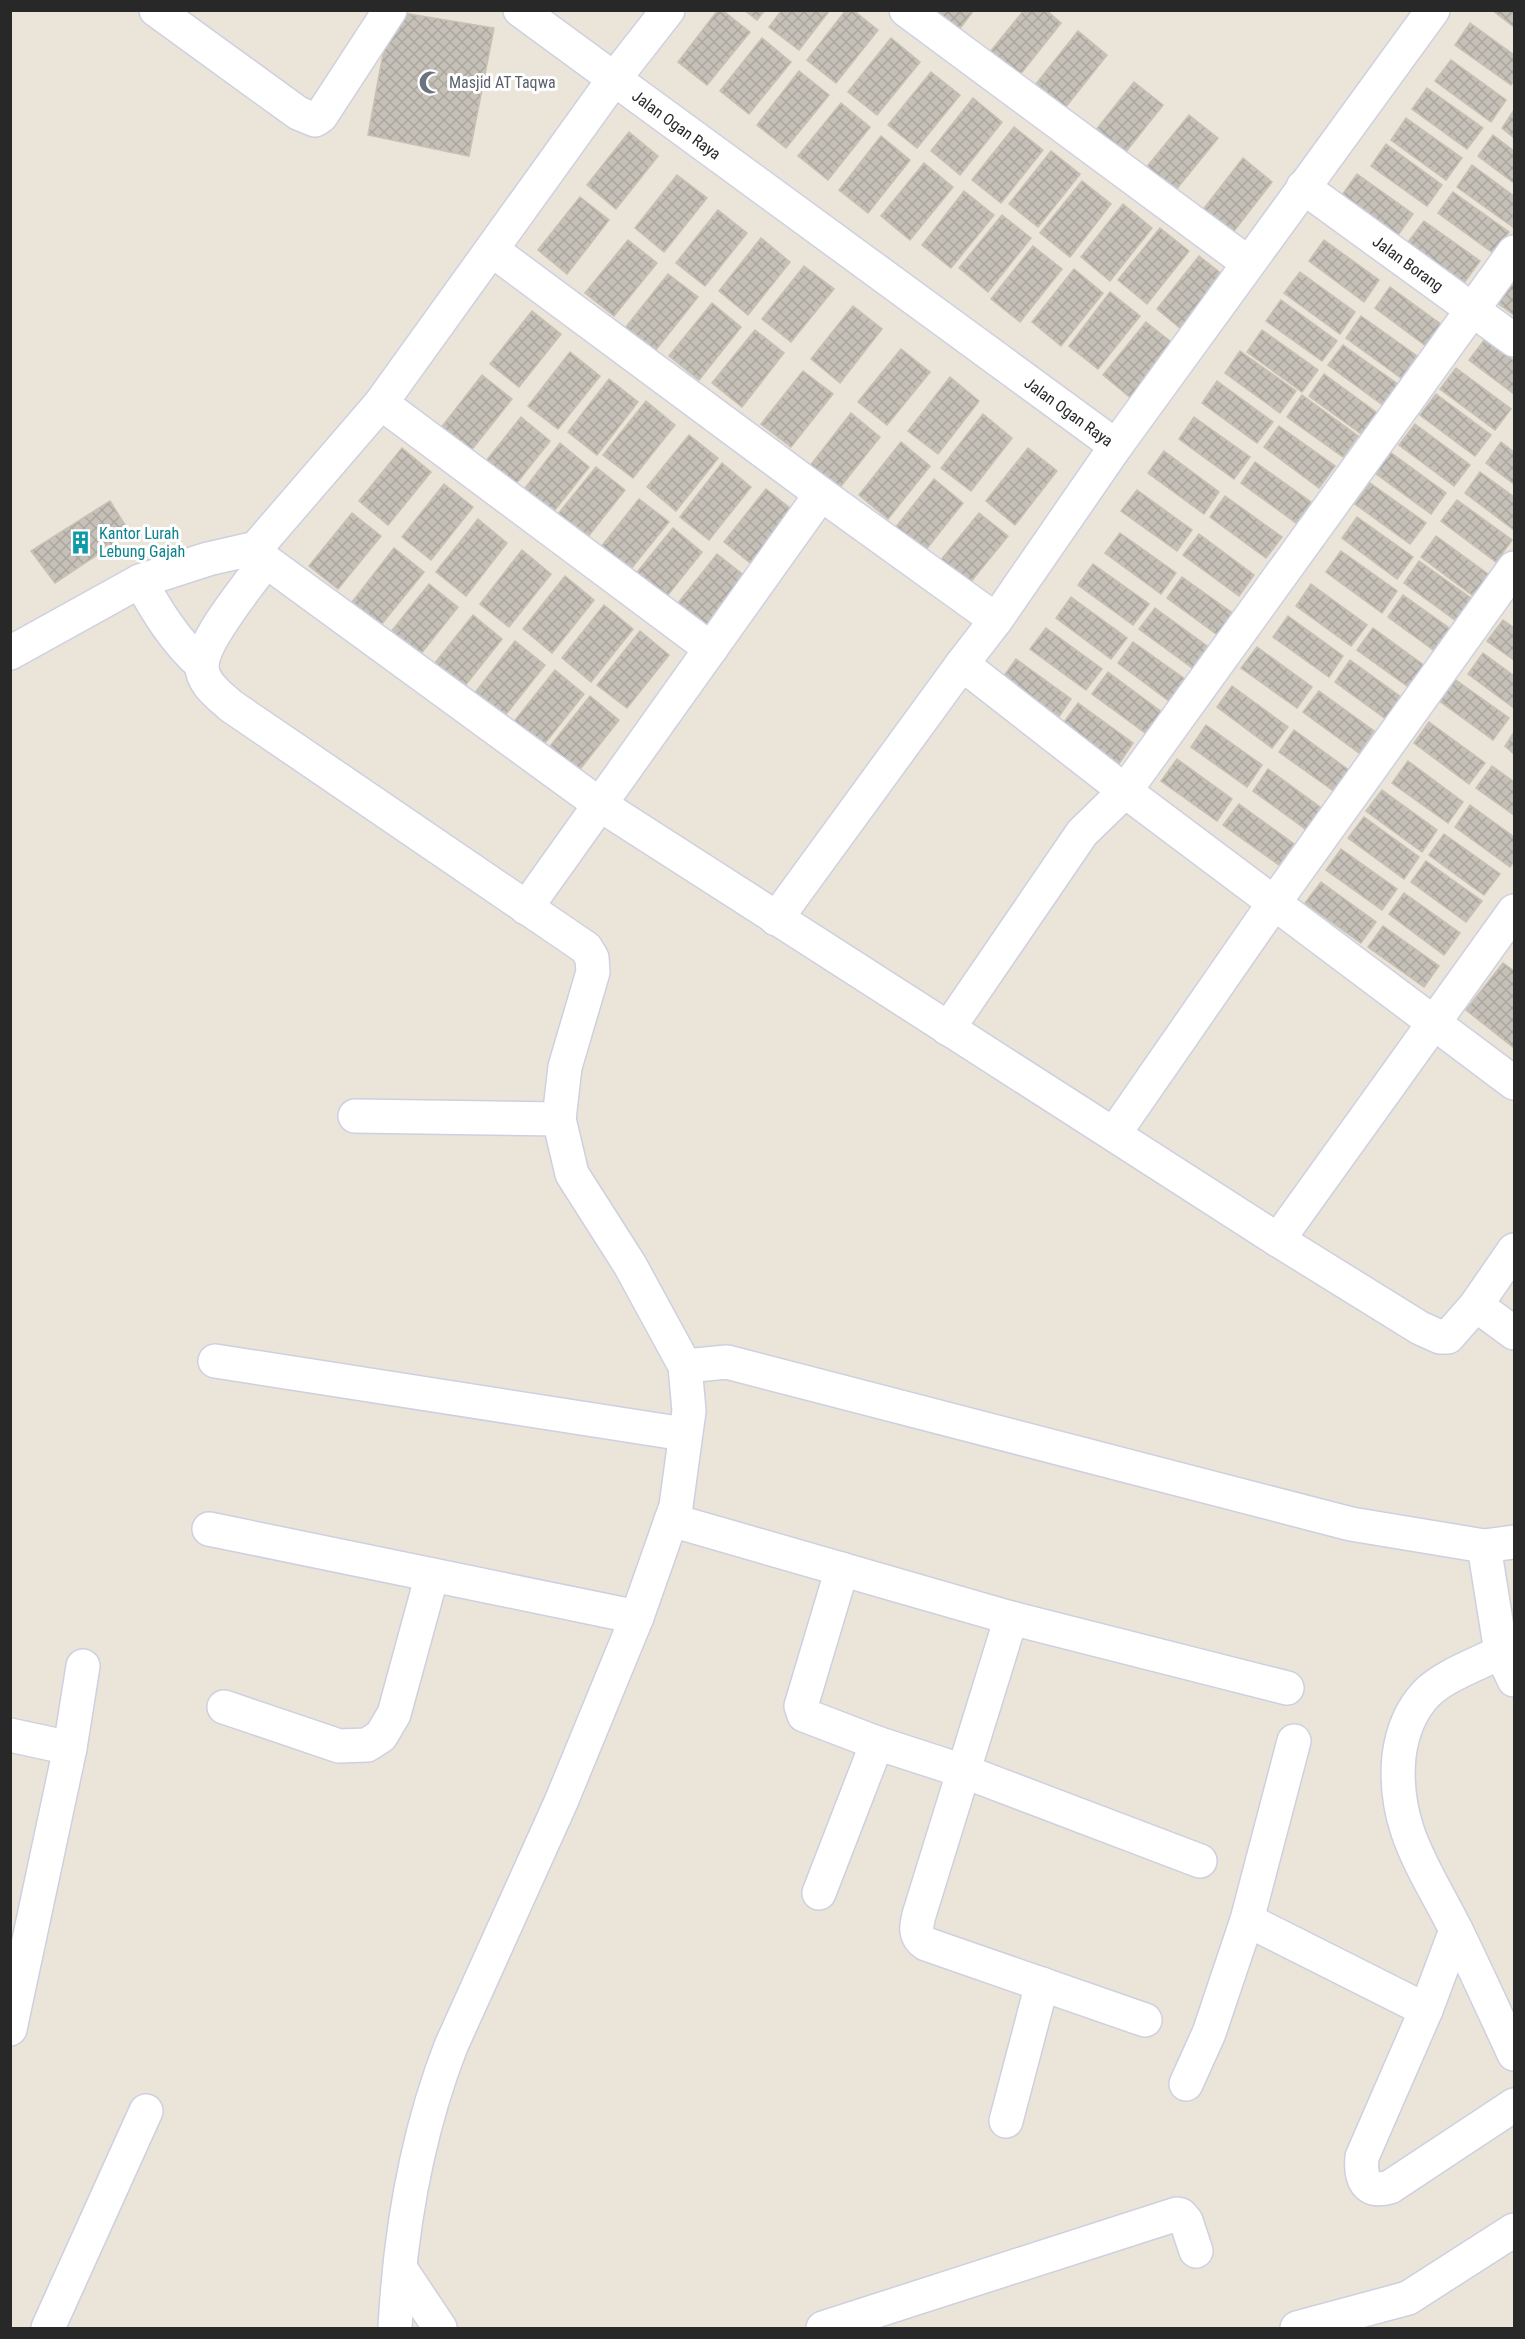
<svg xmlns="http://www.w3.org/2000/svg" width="1525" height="2339" viewBox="0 0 1525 2339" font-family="'Roboto Condensed',sans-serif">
  <defs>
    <pattern id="building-cross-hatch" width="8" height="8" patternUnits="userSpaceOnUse" patternTransform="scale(1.5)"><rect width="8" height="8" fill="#c6c1b8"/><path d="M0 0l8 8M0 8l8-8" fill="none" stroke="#aaa69e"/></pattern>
  </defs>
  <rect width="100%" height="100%" fill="#ebe4d8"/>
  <g fill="url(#building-cross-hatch)" stroke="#c6c1b3" stroke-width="1.5">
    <polygon points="718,10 722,10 750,32 707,85 678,62"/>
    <polygon points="744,10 765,10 757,20"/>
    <polygon points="782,10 830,10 799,50 769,27"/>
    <polygon points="846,10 853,10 878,30 836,83 807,60"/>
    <polygon points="926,10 974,10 955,35"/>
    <polygon points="1024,10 1046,10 1061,23 1019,76 990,52"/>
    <polygon points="1492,10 1514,10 1514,27"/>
    <polygon points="391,11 494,28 469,156 368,135"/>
    <polygon points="1470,23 1514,55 1514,80 1511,85 1455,45"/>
    <polygon points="1078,31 1107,55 1065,108 1036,84"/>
    <polygon points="762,38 791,62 749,114 720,91"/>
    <polygon points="891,38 920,62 877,115 848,92"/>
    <polygon points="1451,60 1506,100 1491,122 1435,81"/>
    <polygon points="799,71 829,95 786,148 757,125"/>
    <polygon points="931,72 960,95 917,148 888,125"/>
    <polygon points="1134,82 1163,105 1121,158 1092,135"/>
    <polygon points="1427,88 1483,128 1467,149 1412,109"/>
    <polygon points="973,98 1002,122 960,175 931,151"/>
    <polygon points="841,103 870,127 828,180 798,156"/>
    <polygon points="1514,110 1514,138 1502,128"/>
    <polygon points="1189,115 1218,138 1175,191 1146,168"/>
    <polygon points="1406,118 1462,158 1446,180 1391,140"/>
    <polygon points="1014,127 1043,150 1001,203 972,180"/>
    <polygon points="629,132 658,156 616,209 587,185"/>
    <polygon points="1493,135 1514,151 1514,183 1478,156"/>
    <polygon points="881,136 910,160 868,213 839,190"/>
    <polygon points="1386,144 1442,185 1427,206 1371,166"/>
    <polygon points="1051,151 1080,174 1038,227 1009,204"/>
    <polygon points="1243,158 1272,182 1231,235 1201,212"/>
    <polygon points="924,163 953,187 910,240 881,216"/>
    <polygon points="1472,165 1514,196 1513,227 1457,187"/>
    <polygon points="1357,174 1413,214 1398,235 1342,195"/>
    <polygon points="677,175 707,198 664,252 635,228"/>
    <polygon points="1082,181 1111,204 1070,257 1040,233"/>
    <polygon points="964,191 994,215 951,268 922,245"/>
    <polygon points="1453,192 1509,232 1493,253 1438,213"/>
    <polygon points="580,197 609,220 567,274 538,250"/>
    <polygon points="1123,204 1152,228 1110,281 1081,257"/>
    <polygon points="718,210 747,233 705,286 676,263"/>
    <polygon points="1002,215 1031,238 988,292 959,268"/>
    <polygon points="1424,221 1480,261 1464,283 1408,242"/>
    <polygon points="1160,228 1189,251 1147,304 1118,280"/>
    <polygon points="761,238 790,262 748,315 719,291"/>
    <polygon points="628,240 657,263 614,316 585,293"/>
    <polygon points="1324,240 1379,280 1364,302 1309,261"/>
    <polygon points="1033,246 1062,269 1020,322 991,299"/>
    <polygon points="1199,256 1228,279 1186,333 1157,309"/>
    <polygon points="804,266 834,289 791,342 762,319"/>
    <polygon points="1074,269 1103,293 1061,346 1032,322"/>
    <polygon points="1300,272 1355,312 1340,334 1284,293"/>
    <polygon points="668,274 698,297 655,351 626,327"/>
    <polygon points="1508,278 1514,282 1514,315 1492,299"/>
    <polygon points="1390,287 1446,328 1430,349 1375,308"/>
    <polygon points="1110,292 1140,316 1098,369 1069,346"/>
    <polygon points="1281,300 1337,341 1322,361 1266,321"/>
    <polygon points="712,303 741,327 699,380 669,356"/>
    <polygon points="853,306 882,329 840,383 811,359"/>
    <polygon points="532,311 561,334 519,387 490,364"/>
    <polygon points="1361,316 1417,356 1401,378 1346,338"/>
    <polygon points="1146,322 1175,345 1132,399 1103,375"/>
    <polygon points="755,330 784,353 742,407 712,383"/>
    <polygon points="1262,330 1318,370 1302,392 1247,352"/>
    <polygon points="1485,339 1514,361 1514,394 1469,360"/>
    <polygon points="1343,345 1399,385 1384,406 1328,365"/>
    <polygon points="901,349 930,372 887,425 858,402"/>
    <polygon points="1240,351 1296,391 1280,413 1225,373"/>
    <polygon points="570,352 600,376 558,429 528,406"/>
    <polygon points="1456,368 1511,409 1495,430 1440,389"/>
    <polygon points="803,371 833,394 791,447 761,424"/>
    <polygon points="1324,374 1380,415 1364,436 1309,396"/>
    <polygon points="482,375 512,399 470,452 440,429"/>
    <polygon points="950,377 979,401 938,454 908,431"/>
    <polygon points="609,379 638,402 597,455 568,432"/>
    <polygon points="1217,381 1273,422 1257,443 1202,403"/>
    <polygon points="1436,394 1491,435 1475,456 1420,415"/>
    <polygon points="1302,395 1358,436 1343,457 1287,417"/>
    <polygon points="646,401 675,425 633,478 603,455"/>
    <polygon points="851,413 880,437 838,490 809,467"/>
    <polygon points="983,414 1012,438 971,491 941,468"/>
    <polygon points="521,417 550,441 508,494 479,470"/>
    <polygon points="1194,417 1250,457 1234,479 1179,439"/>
    <polygon points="1415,424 1470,465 1454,486 1399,445"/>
    <polygon points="1279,426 1335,466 1319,488 1264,447"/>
    <polygon points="689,435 718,458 676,511 647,487"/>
    <polygon points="901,442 930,466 888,519 859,495"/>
    <polygon points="1501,442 1514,452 1514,484 1486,463"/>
    <polygon points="560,443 589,467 547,520 518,497"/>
    <polygon points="402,448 431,472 388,525 359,501"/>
    <polygon points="1028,448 1057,471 1015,525 986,501"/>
    <polygon points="1164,451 1219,492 1204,514 1148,473"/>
    <polygon points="1390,452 1446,493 1431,514 1375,473"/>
    <polygon points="1255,462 1311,502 1296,523 1241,483"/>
    <polygon points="722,463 751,487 709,540 680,517"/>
    <polygon points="596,467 625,490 583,543 554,519"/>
    <polygon points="1480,472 1514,497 1514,530 1465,493"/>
    <polygon points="934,479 963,503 921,556 892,532"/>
    <polygon points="1370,483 1426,523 1410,544 1355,504"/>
    <polygon points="444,484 473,507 431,560 402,537"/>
    <polygon points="766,489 795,512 754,566 724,542"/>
    <polygon points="1137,490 1192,530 1177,551 1121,511"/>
    <polygon points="1225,496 1282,537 1266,558 1210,517"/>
    <polygon points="639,499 669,522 626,575 597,552"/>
    <polygon points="1457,500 1512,540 1496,562 1441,521"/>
    <polygon points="110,501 130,533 55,583 31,551"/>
    <polygon points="352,513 381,536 338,589 309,566"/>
    <polygon points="979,513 1008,536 965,589 936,566"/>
    <polygon points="1357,517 1413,557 1397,579 1342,538"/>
    <polygon points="478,519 507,543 466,596 436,572"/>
    <polygon points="673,528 702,552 660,605 630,581"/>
    <polygon points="1120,533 1176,573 1161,594 1105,553"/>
    <polygon points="1199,534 1254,575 1239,596 1183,555"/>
    <polygon points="1436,536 1492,577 1476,598 1421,557"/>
    <polygon points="394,548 424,572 381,625 352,602"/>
    <polygon points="522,550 551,574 509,627 480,604"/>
    <polygon points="1341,551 1397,591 1382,613 1326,572"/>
    <polygon points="717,554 746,577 704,630 675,607"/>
    <polygon points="1419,561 1475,601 1459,623 1404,583"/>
    <polygon points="1093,564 1149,604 1133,625 1078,585"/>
    <polygon points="565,576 594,600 552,653 523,629"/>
    <polygon points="1182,577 1238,617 1223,639 1167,598"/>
    <polygon points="429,584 458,607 416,660 387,637"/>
    <polygon points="1311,584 1367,625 1351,646 1296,606"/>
    <polygon points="1403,595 1459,635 1443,657 1388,617"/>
    <polygon points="1071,597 1127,638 1111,659 1056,618"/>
    <polygon points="604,605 633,629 591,682 562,658"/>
    <polygon points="1155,608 1211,649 1195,670 1139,629"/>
    <polygon points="473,615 502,639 460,692 431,668"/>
    <polygon points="1288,616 1343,656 1329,677 1273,637"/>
    <polygon points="1503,620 1514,628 1514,660 1487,641"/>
    <polygon points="1046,628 1102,669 1086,690 1030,649"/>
    <polygon points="1373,628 1429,669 1414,691 1357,650"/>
    <polygon points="640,631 669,655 627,708 597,685"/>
    <polygon points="515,641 545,665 503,718 474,694"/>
    <polygon points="1133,642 1189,682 1173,704 1118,663"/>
    <polygon points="1257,647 1312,687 1297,708 1241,668"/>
    <polygon points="1483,653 1514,676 1514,708 1468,674"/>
    <polygon points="1016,659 1071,699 1056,721 1001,680"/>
    <polygon points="1350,660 1405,700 1390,722 1335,682"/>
    <polygon points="555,670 584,694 542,747 513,723"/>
    <polygon points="1108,672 1163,713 1148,735 1092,694"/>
    <polygon points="1453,678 1509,718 1493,740 1438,700"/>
    <polygon points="1232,686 1288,727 1272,748 1217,707"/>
    <polygon points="1319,691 1374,731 1359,753 1303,712"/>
    <polygon points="590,696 619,720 577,773 548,749"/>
    <polygon points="1078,703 1133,743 1118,765 1062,725"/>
    <polygon points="1429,722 1485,763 1469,784 1414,743"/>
    <polygon points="1206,725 1262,765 1247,787 1191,747"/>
    <polygon points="1294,730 1350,771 1335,792 1279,752"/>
    <polygon points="1514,732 1514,754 1505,746"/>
    <polygon points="1177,759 1232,799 1217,821 1161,781"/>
    <polygon points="1408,761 1463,802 1448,823 1392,783"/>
    <polygon points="1492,766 1514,782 1514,815 1476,788"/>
    <polygon points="1268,769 1324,810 1308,831 1253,791"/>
    <polygon points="1382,790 1437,830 1422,852 1366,811"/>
    <polygon points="1239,804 1294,844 1279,865 1223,825"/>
    <polygon points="1470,805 1514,837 1514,861 1510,867 1455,827"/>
    <polygon points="1364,817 1419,857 1404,879 1348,838"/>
    <polygon points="1444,834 1500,874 1484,895 1429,855"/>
    <polygon points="1341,849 1397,889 1382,910 1326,870"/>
    <polygon points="1426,861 1482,901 1466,922 1411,882"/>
    <polygon points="1321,882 1376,922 1361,943 1305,903"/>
    <polygon points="1404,893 1460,933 1444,955 1389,914"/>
    <polygon points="1383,926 1439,966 1424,987 1368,947"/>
    <polygon points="1503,963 1514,971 1514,1048 1466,1010"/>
  </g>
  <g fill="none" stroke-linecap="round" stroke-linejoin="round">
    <defs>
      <g id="street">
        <polyline points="156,10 298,113 315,120 321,116 390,10"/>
        <path id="s1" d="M520,10L1116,446L1433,10"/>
        <polyline points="906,10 1248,263"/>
        <path id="s2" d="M1303,187L1514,340"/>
        <polyline points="492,250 821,494 996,620"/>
        <polyline points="381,403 711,649"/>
        <polyline points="1116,446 996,620 962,664 1125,791 1514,1083"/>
        <polyline points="256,548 266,561 599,804 1278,1240 1420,1328 1440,1337 1448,1337 1476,1305 1514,1250"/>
        <path d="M266,561C250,583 203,639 202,665C201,683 220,696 231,706L586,948L592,958L593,972L565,1067L559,1119L572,1174L630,1265L685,1366L689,1411L676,1506L637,1617L561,1802L451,2046C416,2136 400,2232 395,2328"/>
        <path d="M140,581C158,613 175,641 202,665"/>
        <polyline points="526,908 821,494"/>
        <polyline points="776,919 962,664"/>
        <polyline points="948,1029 1082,833 1125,791 1514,252"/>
        <polyline points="355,1116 559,1119"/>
        <polyline points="1114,1134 1274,903 1514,568"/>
        <polyline points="1278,1240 1514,911"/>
        <polyline points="1476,1305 1514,1333"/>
        <polyline points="215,1361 684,1434"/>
        <polyline points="685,1366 727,1362 1351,1524 1484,1546 1514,1542"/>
        <polyline points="671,1520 1011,1618 1287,1688"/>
        <polyline points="209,1529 637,1617"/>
        <polyline points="1484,1546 1501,1652 1514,1680"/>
        <polyline points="842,1569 801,1706 804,1715 877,1743 963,1771 1200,1861"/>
        <path d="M1011,1618L919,1915C916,1927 914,1936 926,1944L1145,2020"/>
        <path d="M1501,1652C1478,1664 1443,1676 1426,1694C1410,1711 1402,1733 1399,1756C1392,1827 1426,1870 1456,1930C1476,1971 1495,2013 1514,2054"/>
        <polyline points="224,1707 339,1746 367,1745 381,1736 394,1714 432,1575"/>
        <polyline points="10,1735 70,1748"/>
        <polyline points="819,1893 877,1743"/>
        <polyline points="1247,1920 1426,2010"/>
        <path d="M1456,1930L1426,2010L1362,2157C1360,2179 1366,2194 1390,2187L1514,2105"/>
        <polyline points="10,2029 70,1748 83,1666"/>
        <polyline points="1186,2084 1209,2033 1247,1920 1294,1741"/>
        <polyline points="1006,2121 1042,1984"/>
        <polyline points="400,2268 440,2328"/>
        <polyline points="48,2328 146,2111"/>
        <polyline points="823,2328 1177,2214 1181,2215 1186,2221 1196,2251"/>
        <polyline points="1297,2328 1408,2298 1514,2230"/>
      </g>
      <polyline id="secondary" points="10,653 140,581 208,559 256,548 381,403 614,79 668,10"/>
    </defs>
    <use href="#street" stroke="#ced0e1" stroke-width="36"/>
    <use href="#secondary" stroke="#ced0e1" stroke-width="36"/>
    <use href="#street" stroke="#fff" stroke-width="33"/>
    <use href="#secondary" stroke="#fff" stroke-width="33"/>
  </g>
  <defs>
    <symbol id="mosque-bare" viewBox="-9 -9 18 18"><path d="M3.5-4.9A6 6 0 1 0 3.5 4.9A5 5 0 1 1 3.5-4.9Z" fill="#6b7280" stroke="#fff" stroke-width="2.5" paint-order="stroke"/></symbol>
    <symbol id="building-bare" viewBox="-9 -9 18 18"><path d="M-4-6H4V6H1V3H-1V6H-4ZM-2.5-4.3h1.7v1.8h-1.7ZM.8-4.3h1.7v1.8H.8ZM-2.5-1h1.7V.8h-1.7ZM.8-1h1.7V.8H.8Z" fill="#0f9aa8" stroke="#fff" stroke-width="2.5" paint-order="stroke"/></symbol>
  </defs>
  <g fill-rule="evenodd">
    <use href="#mosque-bare" x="414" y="66" width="33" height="33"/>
    <use href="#building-bare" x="64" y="526" width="33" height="33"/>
  </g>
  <g text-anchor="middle" stroke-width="6" stroke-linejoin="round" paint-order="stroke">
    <g font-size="16" fill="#5b616d" stroke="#fff" text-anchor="start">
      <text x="449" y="88">Masjid AT Taqwa</text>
    </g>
    <g font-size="16" fill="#282828" stroke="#fff">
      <text dy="6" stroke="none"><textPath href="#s1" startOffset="194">Jalan Ogan Raya</textPath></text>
      <text dy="6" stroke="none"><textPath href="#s2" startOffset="130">Jalan Borang</textPath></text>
      <text dy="6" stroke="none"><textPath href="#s1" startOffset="680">Jalan Ogan Raya</textPath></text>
    </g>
    <g font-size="16" fill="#0d838f" stroke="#fff" text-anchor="start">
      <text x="99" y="539">Kantor Lurah<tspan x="99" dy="18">Lebung Gajah</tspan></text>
    </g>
  </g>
  <rect width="1525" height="2339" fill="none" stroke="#282828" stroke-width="24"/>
</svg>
